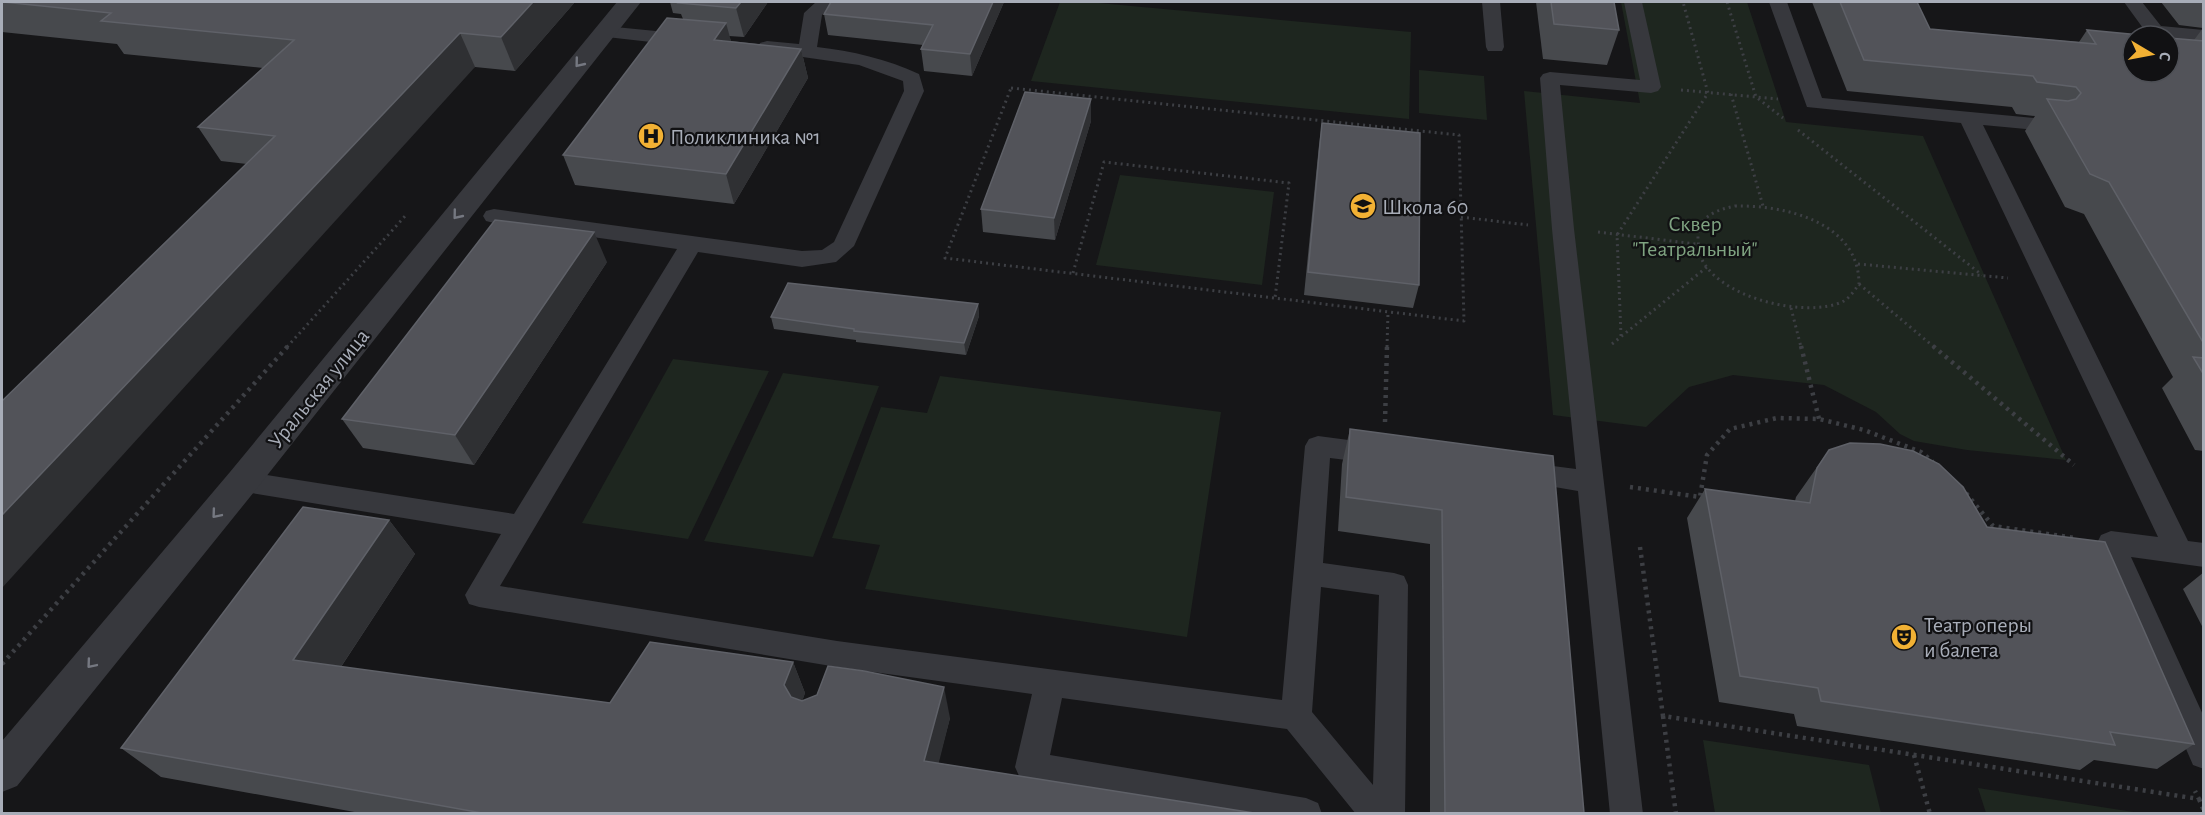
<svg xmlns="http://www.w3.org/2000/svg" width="2205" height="815" viewBox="0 0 2205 815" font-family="'Alegreya Sans',sans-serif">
  <rect width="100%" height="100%" fill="#161618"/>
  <g fill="#1e261f">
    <polygon points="1060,2 1088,2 1411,32 1409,119 1031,81"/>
    <polygon points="1621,2 1747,2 1786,122 1923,136 2066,460 1967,450 1914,441 1900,434 1876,412 1824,385 1733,375 1689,387 1646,427 1553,415 1524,91 1640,103"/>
    <polygon points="1419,70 1484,76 1487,120 1419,113"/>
    <polygon points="1120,175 1274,192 1262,285 1096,265"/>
    <polygon points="673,359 769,371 688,539 582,523"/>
    <polygon points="783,373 879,386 813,557 704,541"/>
    <polygon points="940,376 1221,412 1187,637 865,589 880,545 832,538 881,407 927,413"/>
    <polygon points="1703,740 1869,765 1881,813 1715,813"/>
    <polygon points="1978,788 2140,813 1986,813"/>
  </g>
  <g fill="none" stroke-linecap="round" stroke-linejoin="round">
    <g stroke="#3d3f44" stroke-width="3" stroke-dasharray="2 4" stroke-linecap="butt">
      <polyline points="1727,2 1756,97 1783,118"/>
      <polygon points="1011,88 1459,135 1464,321 945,258"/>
      <polyline points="1681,90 1778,99"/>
      <polyline points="1731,94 1763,206"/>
      <polyline points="1798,130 1982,275"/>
      <path d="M1735,206C1785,205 1859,222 1859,284C1855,290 1850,297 1844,301C1807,320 1711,297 1699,252C1698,248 1699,243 1698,239C1697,216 1717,210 1735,206Z"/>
      <polyline points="1461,217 1528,225"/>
      <polyline points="1598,232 1696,244"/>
      <polyline points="1858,264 2008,278"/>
      <polyline points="1073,273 1104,162 1289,183 1275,298"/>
      <polyline points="1859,284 1934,347"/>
      <polyline points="1791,308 1801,347"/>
      <polyline points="1621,336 1617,235 1708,93 1683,2"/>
      <polyline points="1612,344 1707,267"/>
      <polyline points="287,347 407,214"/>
      <polyline points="1387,347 1388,312"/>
    </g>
    <g stroke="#3d3f44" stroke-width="4.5" stroke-dasharray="3 5" stroke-linecap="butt">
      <polyline points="1801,346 1819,419"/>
      <polyline points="1933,346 2074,465"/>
      <polyline points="1385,422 1387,346"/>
      <polyline points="1630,487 1700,497 1707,455 1730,429 1777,418 1819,419 1864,430 1921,452 1933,462"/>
      <polyline points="1961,487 1993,526 2075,538"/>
      <polyline points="1640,547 1663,716 2199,799 2195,791"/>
      <polyline points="2,664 288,346"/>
      <polyline points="1663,716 1676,814"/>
      <polyline points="1914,755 1930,814"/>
      <polyline points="2199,799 2204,811"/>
    </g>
    <g fill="#37383d" fill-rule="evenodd">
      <path d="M816,2H835L822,15L817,47C852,51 887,59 919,74L924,91L854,246L836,262L802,267L698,252L500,586L837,641L1282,700L1305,446L1309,439L1318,436L1379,444L1388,447L1392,454L1388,461L1379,464L1330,458L1323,563L1394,573L1404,576L1408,585L1405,814H1356L1287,729L1062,698L1050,755L1306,798L1318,803L1322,814H1211L1031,782L1020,778L1015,767L1032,694L837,667L479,607L469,604L465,595L501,534L233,490L229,482L233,474L242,471L514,514L677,249L494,223L486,221L483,216L486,211L494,209L802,251L822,250L834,242L904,91L903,81L859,65L760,51L758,47L760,43L767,41L799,44L804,13ZM1321,587L1379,595L1373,785L1312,712Z"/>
      <polygon points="1482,2 1500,2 1504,47 1502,51 1488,51 1486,47"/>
      <polygon points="1624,2 1642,2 1661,87 1658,91 1651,93 1560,85 1574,229 1643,814 1610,814 1578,491 1514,480 1510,473 1514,466 1523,462 1576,469 1552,229 1540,78 1543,74 1550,72 1640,80"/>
      <polygon points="1769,2 1787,2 1822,98 2046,119 2053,121 2056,125 2053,129 2046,131 1983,125 2188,541 2204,543 2204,567 2131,557 2204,717 2204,769 2193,765 2097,543 2101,535 2111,531 2158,537 1961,123 1807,107"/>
      <polygon points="2124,2 2142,2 2161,26 2204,30 2204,42 2148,35"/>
      <polygon points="605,26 686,34 693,36 695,40 693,44 686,46 598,36 596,32 598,28"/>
    </g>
    <polygon fill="#37383d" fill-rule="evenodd" points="617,2 641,2 254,492 17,786 2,792 2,741 230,472"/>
  </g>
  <g fill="#47494d">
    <polygon points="2,2 575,2 515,71 475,67 247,164 221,161 198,127 263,68 124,54 117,44 2,32"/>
    <polygon points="670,2 768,2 744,37 729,36 731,41 801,49 808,78 734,204 575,185 563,155 683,19 681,14 673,13"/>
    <polygon points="831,2 1004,2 972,76 924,71 921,49 923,45 828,35 824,14"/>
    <polygon points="1536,2 1614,2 1619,30 1607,65 1543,59"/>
    <polygon points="1812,2 1917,2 1930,29 2079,42 2087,30 2194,40 2203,28 2179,25 2161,2 2204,2 2204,451 2195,450 2162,388 2173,377 2084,214 2065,207 2025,131 2035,116 2016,114 2012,107 1847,91"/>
    <polygon points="1091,99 1091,121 1055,240 983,232 981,209"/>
    <polygon points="1322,123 1419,285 1413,308 1304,295 1319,145"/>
    <polygon points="607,262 474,465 363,448 342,419"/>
    <polygon points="978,304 979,316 966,355 856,342 856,340 774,329 771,317"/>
    <polygon points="1350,429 1553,456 1584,813 1430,813 1430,544 1338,531 1342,464"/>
    <polygon points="1829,450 1987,527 2194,744 2157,769 2094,760 2080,770 1797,726 1794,714 1719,702 1687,518 1705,489 1795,501 1796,497"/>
    <polygon points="389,520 415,554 341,667 610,703 793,662 805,693 802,701 950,718 938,763 1254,813 360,813 161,777 121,748"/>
    <polygon points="2204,572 2204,630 2183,589"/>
  </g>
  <g fill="#2f3033">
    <polygon points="533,2 575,2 515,71 501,37"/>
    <polygon points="741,2 768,2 744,37 736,8"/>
    <polygon points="993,2 1004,2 972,76 970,54"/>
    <polygon points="726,23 734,52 714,40"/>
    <polygon points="460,33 475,67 2,588 2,515"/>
    <polygon points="801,49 808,78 734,204 726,174"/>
    <polygon points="1091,99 1091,121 1055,240 1054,218"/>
    <polygon points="594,232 607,262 474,465 455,435"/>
    <polygon points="978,304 979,316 966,355 964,343"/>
    <polygon points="389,520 415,554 325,691 293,660"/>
    <polygon points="793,662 805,693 797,716 784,685"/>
    <polygon points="944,687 950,718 932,790 924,761"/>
  </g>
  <g fill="#525359" stroke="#5f6168" stroke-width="1.5">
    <polygon points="3,2 533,2 501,37 460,33 2,515 2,401 275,136 198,127 294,40 101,21 111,13"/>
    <polygon points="679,2 741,2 736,8 678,3"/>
    <polygon points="831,2 993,2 970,54 921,49 933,25 824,14"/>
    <polygon points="1551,2 1614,2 1619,30 1554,24"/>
    <polygon points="1840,2 1917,2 1930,29 2096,44 2087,30 2151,36 2133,36 2133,72 2169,72 2169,38 2204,41 2204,344 2109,182 2090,174 2047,99 2068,101 2076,99 2081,93 2076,87 2037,82 2033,76 1864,60"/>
    <polygon points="667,18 726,23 714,40 801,49 726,174 563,155"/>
    <polygon points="1025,92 1091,99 1054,218 981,209"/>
    <polygon points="1322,123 1420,133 1419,285 1308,272"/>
    <polygon points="495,220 594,232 455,435 342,419"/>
    <polygon points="788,283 978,304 964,343 854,331 854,329 771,317"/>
    <polygon points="2193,357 2204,358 2204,375"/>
    <polygon points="1350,429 1553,456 1584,813 1445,813 1442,510 1346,497"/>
    <polygon points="1850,443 1880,444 1913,451 1939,464 1963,487 1987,527 2105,542 2194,744 2110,732 2115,745 1821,701 1818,688 1740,676 1705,489 1810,503 1817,468 1829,450"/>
    <polygon points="303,507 389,520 293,660 610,703 650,642 793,662 784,685 791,697 802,701 817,695 828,666 864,671 944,687 924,761 1254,813 482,813 121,748"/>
  </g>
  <defs><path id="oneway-chevron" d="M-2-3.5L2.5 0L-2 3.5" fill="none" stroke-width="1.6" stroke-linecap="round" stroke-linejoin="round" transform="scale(1.5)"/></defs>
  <g stroke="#757881">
    <use href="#oneway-chevron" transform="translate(579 63) rotate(129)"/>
    <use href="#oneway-chevron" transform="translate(457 215) rotate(129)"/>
    <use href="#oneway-chevron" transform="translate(216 514) rotate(130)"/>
    <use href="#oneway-chevron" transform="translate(91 664) rotate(130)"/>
  </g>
  <defs>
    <symbol id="hospital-disc" viewBox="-11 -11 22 22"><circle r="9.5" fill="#f2b134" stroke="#111113"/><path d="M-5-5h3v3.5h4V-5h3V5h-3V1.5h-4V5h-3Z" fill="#111"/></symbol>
    <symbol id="school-disc" viewBox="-11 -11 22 22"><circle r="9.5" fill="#f2b134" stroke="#111113"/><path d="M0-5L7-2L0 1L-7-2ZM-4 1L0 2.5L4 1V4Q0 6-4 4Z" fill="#111"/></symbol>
    <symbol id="theatre-disc" viewBox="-11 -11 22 22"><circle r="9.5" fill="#f2b134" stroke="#111113"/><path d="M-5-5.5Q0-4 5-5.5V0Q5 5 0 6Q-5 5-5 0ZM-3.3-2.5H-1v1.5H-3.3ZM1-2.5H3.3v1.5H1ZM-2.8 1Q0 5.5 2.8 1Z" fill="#111"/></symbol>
  </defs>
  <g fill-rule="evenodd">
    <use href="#hospital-disc" x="636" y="121" width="30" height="30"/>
    <use href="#school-disc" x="1348" y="191" width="30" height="30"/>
    <use href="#theatre-disc" x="1889" y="622" width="30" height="30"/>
  </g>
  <g text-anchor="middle" stroke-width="4.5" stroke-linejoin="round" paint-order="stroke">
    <g font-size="22" fill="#a8adb8" stroke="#111113" text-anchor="start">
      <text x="670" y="144">Поликлиника №1</text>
      <text x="1382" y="214">Школа 60</text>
      <text x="1924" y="632">Театр оперы<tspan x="1924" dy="25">и балета</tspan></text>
    </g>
    <g font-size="22" fill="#7fa381" stroke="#111113">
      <text x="1695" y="231">Сквер<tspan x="1695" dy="25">"Театральный"</tspan></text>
    </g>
    <g font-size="22" fill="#a8adb8" stroke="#111113">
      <text transform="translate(318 388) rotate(-51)" y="8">Уральская улица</text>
    </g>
  </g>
  <rect width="2205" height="815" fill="none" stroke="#a8adb8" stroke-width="6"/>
  <g transform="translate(2151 54) rotate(100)"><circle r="28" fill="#111113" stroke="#4d4f55" stroke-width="1.5"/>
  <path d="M0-4.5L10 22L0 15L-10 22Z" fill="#f2b134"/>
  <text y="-9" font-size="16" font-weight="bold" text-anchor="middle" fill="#a8adb8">С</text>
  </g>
</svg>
